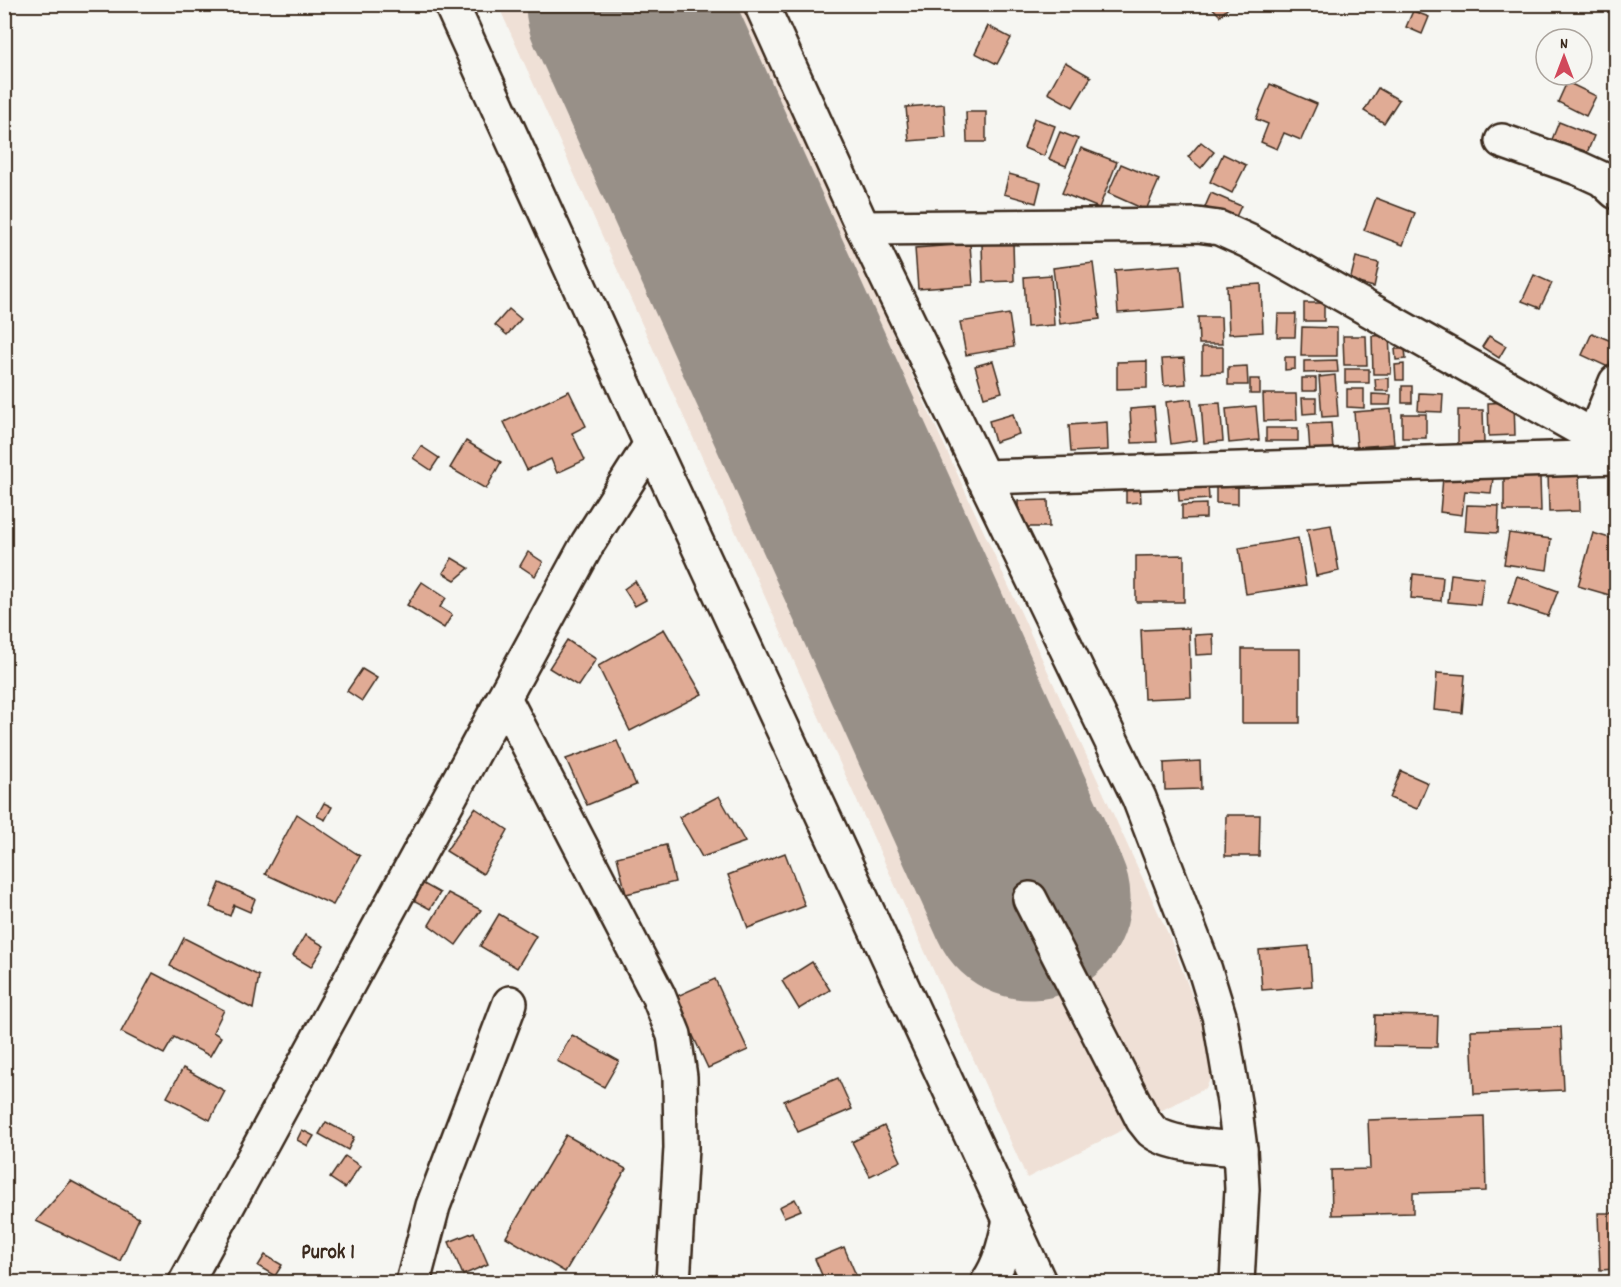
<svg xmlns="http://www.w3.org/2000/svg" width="1621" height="1287" viewBox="0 0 1621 1287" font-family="Dekko,sans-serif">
  <rect width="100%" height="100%" fill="#f6f6f2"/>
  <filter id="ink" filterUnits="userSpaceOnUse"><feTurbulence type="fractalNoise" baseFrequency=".0167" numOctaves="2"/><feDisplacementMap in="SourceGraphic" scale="12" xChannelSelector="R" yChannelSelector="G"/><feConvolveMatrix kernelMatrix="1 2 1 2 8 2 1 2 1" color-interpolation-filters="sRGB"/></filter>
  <g filter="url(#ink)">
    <polygon fill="#efe0d6" points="498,5 746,5 884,314 1170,938 1215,1056 1214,1071 1206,1088 1027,1178"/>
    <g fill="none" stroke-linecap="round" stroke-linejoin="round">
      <polyline stroke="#989088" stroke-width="201" points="626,4 1030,899"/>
    </g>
    <g fill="#e0ab95" stroke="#3b2a1e" stroke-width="1.5">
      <polygon points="1209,4 1232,4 1220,16"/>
      <polygon points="1413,11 1429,17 1422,34 1406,27"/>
      <polygon points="988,26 1011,38 997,64 975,53"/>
      <polygon points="1065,62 1091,77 1073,107 1048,93"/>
      <polygon points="1567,82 1596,96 1586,116 1558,102"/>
      <polygon points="1270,84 1317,104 1301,140 1284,133 1277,149 1261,142 1268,124 1256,119"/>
      <polygon points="1378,88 1399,100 1384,123 1364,111"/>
      <polygon points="944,104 946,138 909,141 906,107"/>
      <polygon points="966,112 986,112 986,142 967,142"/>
      <polygon points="1034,118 1055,126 1044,156 1024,148"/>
      <polygon points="1559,122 1594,136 1584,160 1549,147"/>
      <polygon points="1060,132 1078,139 1066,166 1049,159"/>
      <polygon points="1201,142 1214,152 1201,168 1188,157"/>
      <polygon points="1081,148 1117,162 1099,208 1062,193"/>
      <polygon points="1223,154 1246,165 1232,193 1210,182"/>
      <polygon points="1121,164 1159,180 1146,210 1108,193"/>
      <polygon points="1009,174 1041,183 1036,203 1004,194"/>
      <polygon points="1211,193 1241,206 1234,221 1205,207"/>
      <polygon points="1376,198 1415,213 1403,245 1364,230"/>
      <polygon points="1013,242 1014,281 983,282 982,243"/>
      <polygon points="970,244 973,285 918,289 915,248"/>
      <polygon points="1356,257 1379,263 1374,287 1350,281"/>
      <polygon points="1093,263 1100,319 1060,324 1053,268"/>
      <polygon points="1181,265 1185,308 1118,313 1115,270"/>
      <polygon points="1051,275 1054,325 1027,327 1024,277"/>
      <polygon points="1534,275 1552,283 1540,308 1522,301"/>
      <polygon points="1261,284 1263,332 1229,334 1227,286"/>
      <rect x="1304" y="303" width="20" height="18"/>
      <polygon points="509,309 521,319 507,335 495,325"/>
      <polygon points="1009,314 1014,347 966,355 960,322"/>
      <polygon points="1278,314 1296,314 1295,337 1277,337"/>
      <polygon points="1198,317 1221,317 1222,344 1199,344"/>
      <polygon points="1302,327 1337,328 1337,356 1301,356"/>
      <polygon points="1592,333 1616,343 1616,348 1608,367 1582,355"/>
      <polygon points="1389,335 1391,374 1373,374 1372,336"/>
      <polygon points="1343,336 1366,336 1367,365 1344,365"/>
      <polygon points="1489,336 1506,346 1499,358 1482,347"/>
      <polygon points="1202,347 1223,347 1223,372 1202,373"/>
      <polygon points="1395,349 1405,349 1406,359 1396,360"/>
      <polygon points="1285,357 1295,357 1295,369 1285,370"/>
      <polygon points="1184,358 1186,384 1164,386 1162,359"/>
      <polygon points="1337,360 1338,372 1304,373 1304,361"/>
      <polygon points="993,361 1002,392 984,397 975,366"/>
      <polygon points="1147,361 1147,388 1117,389 1117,362"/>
      <polygon points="1404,364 1404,380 1396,380 1395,365"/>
      <polygon points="1247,366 1248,385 1228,385 1228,367"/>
      <rect x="1345" y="369" width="24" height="14"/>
      <polygon points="1335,375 1338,416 1322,417 1319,377"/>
      <rect x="1302" y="378" width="14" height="13"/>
      <polygon points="1389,378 1389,391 1376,391 1375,379"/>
      <rect x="1250" y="379" width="10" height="15"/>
      <rect x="1402" y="386" width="10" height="17"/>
      <polygon points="1347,389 1364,389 1364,408 1347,407"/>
      <polygon points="569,391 586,426 572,433 585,460 557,473 551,459 527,470 504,422"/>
      <polygon points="1419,393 1443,394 1442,412 1418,411"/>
      <polygon points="1263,394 1296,394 1297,420 1264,421"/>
      <polygon points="1372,394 1391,395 1390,405 1372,405"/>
      <polygon points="1302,398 1316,398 1316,413 1303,414"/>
      <polygon points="1191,399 1197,440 1171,444 1166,402"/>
      <polygon points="1514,402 1515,435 1489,436 1488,403"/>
      <polygon points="1220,403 1223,441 1204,443 1201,404"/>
      <polygon points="1256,406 1259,440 1229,443 1226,409"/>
      <polygon points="1154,407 1157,442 1132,443 1130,409"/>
      <polygon points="1391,409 1394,444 1357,447 1354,412"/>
      <polygon points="1458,410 1483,410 1484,443 1458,444"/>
      <polygon points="1013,414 1019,434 995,442 989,421"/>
      <rect x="1402" y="414" width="24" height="24"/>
      <polygon points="1107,422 1108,450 1071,452 1069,425"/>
      <polygon points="1331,423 1333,451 1310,452 1308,424"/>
      <rect x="1266" y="428" width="32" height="13"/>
      <polygon points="466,441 501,462 486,489 450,468"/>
      <polygon points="421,446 439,458 431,470 413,458"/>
      <polygon points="1444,466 1494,471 1491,493 1465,491 1462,515 1440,512"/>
      <polygon points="1579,471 1580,511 1549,512 1548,472"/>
      <polygon points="1504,477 1540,477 1541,511 1504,511"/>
      <polygon points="1140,484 1141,502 1126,503 1126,485"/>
      <polygon points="1208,484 1209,499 1179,501 1178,485"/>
      <polygon points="1216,487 1238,487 1238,504 1216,503"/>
      <polygon points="1048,500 1049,527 1018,527 1018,501"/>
      <polygon points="1206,504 1206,518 1182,519 1182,505"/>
      <polygon points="1467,505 1499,506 1498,533 1465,531"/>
      <polygon points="1331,525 1339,571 1316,576 1307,529"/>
      <polygon points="1509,533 1551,539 1547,570 1504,564"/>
      <polygon points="1593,533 1616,540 1616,583 1613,596 1578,586"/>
      <polygon points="1298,538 1306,585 1246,594 1239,548"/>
      <polygon points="528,552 543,562 535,576 520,566"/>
      <polygon points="1184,555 1184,602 1136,602 1136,556"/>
      <polygon points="452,558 469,568 455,580 443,573"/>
      <polygon points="1413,574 1443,577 1441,601 1411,598"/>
      <polygon points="1451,574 1484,578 1480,605 1448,602"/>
      <polygon points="1517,576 1558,591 1548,616 1508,603"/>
      <polygon points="635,581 646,600 635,606 624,589"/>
      <polygon points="422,582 446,598 440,607 452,615 444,628 407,605"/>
      <polygon points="1189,628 1191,697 1144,699 1141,630"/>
      <polygon points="664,629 702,694 630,731 598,666"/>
      <polygon points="1213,634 1214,654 1196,655 1195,635"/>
      <polygon points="567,640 596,659 578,686 549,668"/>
      <rect x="1242" y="649" width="58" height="74"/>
      <polygon points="362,669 377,678 362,701 347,691"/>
      <polygon points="1437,673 1465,675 1462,713 1434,710"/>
      <polygon points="617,741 636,785 587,805 566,759"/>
      <polygon points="1200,761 1201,789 1165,790 1164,763"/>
      <polygon points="1401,771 1428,783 1417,809 1390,798"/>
      <polygon points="719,796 745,842 702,857 679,817"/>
      <polygon points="324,803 332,807 325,820 317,816"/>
      <polygon points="475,808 508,830 483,874 446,851"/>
      <polygon points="297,814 360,856 333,905 265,874"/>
      <polygon points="1226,815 1260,815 1259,856 1225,856"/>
      <polygon points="666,845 675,882 626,894 617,857"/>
      <polygon points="785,853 805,906 748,928 728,875"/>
      <polygon points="413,878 440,893 430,909 404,895"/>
      <polygon points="220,883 255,899 250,912 234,905 230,916 210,907"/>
      <polygon points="448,893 481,910 456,945 429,925"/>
      <polygon points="499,914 536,936 517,968 480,946"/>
      <polygon points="305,935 324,946 311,967 293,956"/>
      <polygon points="184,938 259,976 253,1009 170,966"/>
      <polygon points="1309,946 1312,986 1262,990 1259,950"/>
      <polygon points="812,962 830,990 799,1009 782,981"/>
      <polygon points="153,973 224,1010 213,1032 221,1037 210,1056 174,1037 164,1054 121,1032"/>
      <polygon points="715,979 748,1050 708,1068 675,997"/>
      <polygon points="1375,1015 1438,1016 1437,1047 1374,1046"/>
      <polygon points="1561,1027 1564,1090 1474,1094 1471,1030"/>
      <polygon points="572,1035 619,1061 604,1087 557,1061"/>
      <polygon points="183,1068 225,1091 210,1120 167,1097"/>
      <polygon points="838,1078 852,1109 798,1132 784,1101"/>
      <polygon points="1484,1116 1486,1191 1413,1193 1413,1213 1332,1215 1331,1170 1370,1169 1368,1120"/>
      <polygon points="326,1122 354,1137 348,1150 319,1134"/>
      <polygon points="884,1126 901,1161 870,1176 852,1142"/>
      <polygon points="302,1130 314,1136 308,1146 297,1140"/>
      <polygon points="566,1135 626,1169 565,1272 506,1237"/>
      <polygon points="345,1156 360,1166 345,1188 330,1178"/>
      <polygon points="71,1181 139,1218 120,1261 36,1221"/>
      <polygon points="795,1199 801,1210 784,1217 779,1207"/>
      <polygon points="1598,1213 1616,1213 1616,1269 1600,1270"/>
      <polygon points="474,1232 488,1264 463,1275 449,1242"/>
      <polygon points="844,1247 859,1282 825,1282 815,1259"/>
      <polygon points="265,1255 282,1265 275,1276 258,1266"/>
    </g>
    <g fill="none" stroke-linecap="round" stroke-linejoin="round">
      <defs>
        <g id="minor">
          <polyline points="451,4 651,444 1039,1282"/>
          <polyline points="761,4 863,228 1139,798 1205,970 1220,1019 1234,1102 1240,1149 1242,1189 1237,1282"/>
          <polyline points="1502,141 1578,168 1602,179 1616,192"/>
          <polyline points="863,228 1197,225 1219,228 1248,241 1616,449"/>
          <polyline points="1594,436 1616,382"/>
          <polyline points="983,477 1616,457"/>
          <polyline points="504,698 658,995 674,1035 680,1077 681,1148 673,1282"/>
          <path d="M1030,899L1143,1120C1146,1123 1149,1128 1152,1131C1170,1146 1218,1147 1240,1149"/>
          <polyline points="186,1282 588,543 651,444"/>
          <polyline points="413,1282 433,1206 510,1003"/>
          <path d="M988,1282C1001,1263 1005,1242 1010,1220"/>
        </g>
      </defs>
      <use href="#minor" stroke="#3b2a1e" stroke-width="38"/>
      <use href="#minor" stroke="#f6f6f2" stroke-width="33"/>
    </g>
  </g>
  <g text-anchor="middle" stroke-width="5" stroke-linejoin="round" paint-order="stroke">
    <g font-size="21" font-weight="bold" fill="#3b2a1e" stroke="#f6f6f2">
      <text x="328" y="1258">Purok 1</text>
    </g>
  </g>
  <rect width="1621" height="1287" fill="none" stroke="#f6f6f2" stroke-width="24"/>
  <rect x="12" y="12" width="1597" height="1263" fill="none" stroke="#3b2a1e" stroke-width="2" filter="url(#ink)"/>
  <g transform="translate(1564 57)"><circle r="28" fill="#f6f6f2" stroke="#aba49d" stroke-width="1.5"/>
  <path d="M0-4.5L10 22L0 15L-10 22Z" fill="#d1495b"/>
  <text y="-9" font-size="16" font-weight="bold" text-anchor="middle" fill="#3b2a1e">N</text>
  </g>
</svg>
